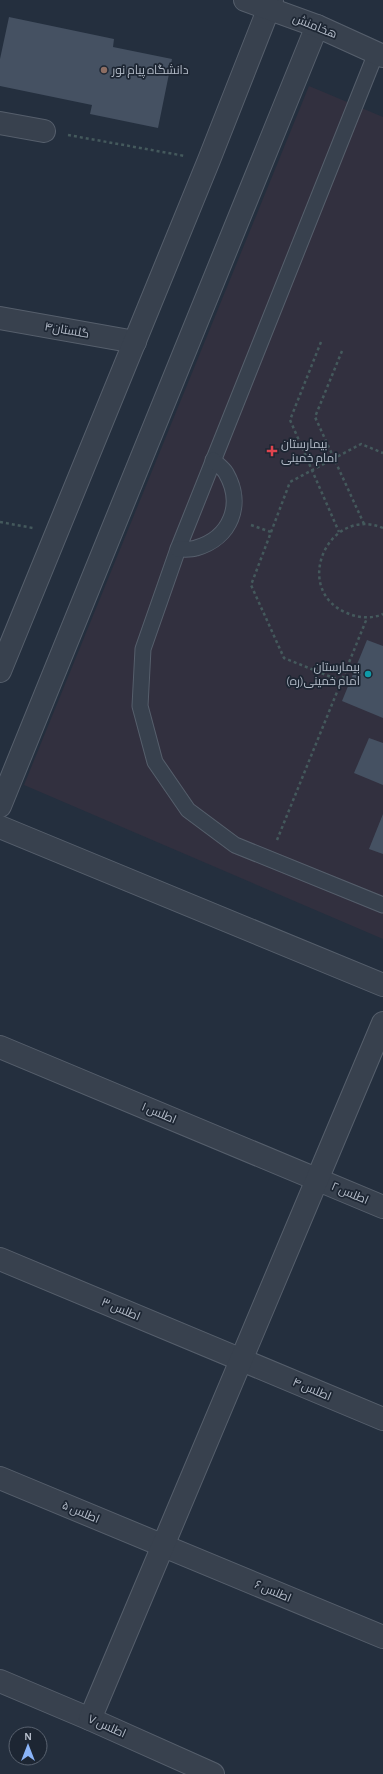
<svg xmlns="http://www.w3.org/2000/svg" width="383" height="1774" viewBox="0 0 383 1774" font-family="'Alegreya Sans',Cairo,sans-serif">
  <rect width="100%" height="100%" fill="#242f3e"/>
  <polygon fill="#32303f" points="309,86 383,117 383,939 24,785"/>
  <g fill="#455162">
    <polygon points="9,17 114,39 113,47 172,59 158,128 90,114 92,105 0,86 0,59"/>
    <polygon points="367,640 383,646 383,718 342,701"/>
    <polygon points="369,738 383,743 383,785 354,773"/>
    <polygon points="383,814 383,854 369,849"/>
  </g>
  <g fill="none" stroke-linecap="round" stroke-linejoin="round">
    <defs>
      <g id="service">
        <polyline points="376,53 178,549 143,649 140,706 155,762 188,810 235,845 383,905"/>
        <path d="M178,549C183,549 190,550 196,548C231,538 244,504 226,473C223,468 217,464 213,460"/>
      </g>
      <g id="minor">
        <polyline points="0,123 44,131"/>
        <polyline points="0,318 135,342"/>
        <polyline points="0,671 209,160 272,0"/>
        <polyline points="0,806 317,26"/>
        <polyline points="0,827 383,985"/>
        <polyline points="0,1047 383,1207"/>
        <polyline points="0,1259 383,1419"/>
        <polyline points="0,1478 383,1637"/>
        <polyline points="0,1681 90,1719 213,1774"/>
        <polyline points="90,1719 383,1023"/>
      </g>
      <polyline id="tertiary" points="245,0 317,26 383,56"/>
    </defs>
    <use href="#service" stroke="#565f6c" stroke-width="17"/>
    <use href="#minor" stroke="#565f6c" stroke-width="24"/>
    <use href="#tertiary" stroke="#565f6c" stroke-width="24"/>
    <g stroke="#44595c" stroke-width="2.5" stroke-dasharray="3 3" stroke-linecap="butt">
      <polyline points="68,135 185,156"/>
      <polyline points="321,342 290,420 339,532"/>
      <polyline points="342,351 315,417 364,524"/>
      <polyline points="0,522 33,528"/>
      <polyline points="251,525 271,532"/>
      <path d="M383,528C328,505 291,590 347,613C358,618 372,619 383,614"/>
      <polyline points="341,681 284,658 251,585 290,482 361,444 383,453"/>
      <polyline points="277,840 367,618"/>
    </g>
    <use href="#service" stroke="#38414e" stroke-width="15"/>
    <use href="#minor" stroke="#38414e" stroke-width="22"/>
    <use href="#tertiary" stroke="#38414e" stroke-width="22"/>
  </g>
  <circle fill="#8d6e63" stroke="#1d2633" stroke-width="1.5" cx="104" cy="70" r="4"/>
  <path fill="#e0444e" stroke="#1d2633" stroke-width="1.5" d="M270 445h4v4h4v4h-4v4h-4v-4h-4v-4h4z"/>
  <circle fill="#0f9aa8" stroke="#1d2633" stroke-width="1.5" cx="368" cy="674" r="4"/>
  <g text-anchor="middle" stroke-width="3.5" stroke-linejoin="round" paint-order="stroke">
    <g font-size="12" fill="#b4bcc9" stroke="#1d2633">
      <text transform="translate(315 26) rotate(22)" y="4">هخامنش</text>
      <text transform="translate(67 330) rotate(10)" y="4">گلستان۴</text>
      <text transform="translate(159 1113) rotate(23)" y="4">اطلس ۱</text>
      <text transform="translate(350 1193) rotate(23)" y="4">اطلس ۲</text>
      <text transform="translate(121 1309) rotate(23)" y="4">اطلس ۳</text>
      <text transform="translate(312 1389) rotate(23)" y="4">اطلس ۴</text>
      <text transform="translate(81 1512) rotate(23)" y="4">اطلس ۵</text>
      <text transform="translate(273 1591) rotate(23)" y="4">اطلس ۶</text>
      <text transform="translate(107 1726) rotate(24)" y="4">اطلس ۷</text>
    </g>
    <g font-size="12" fill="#b4bcc9" stroke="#1d2633" text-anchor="start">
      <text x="112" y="74">دانشگاه پیام نور</text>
      <text x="281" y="448">بیمارستان<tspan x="281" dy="14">امام خمینی</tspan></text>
      <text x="360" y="671" text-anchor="end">بیمارستان<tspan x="360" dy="14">امام خمینی(ره)</tspan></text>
    </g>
  </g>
  <g transform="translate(28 1746)"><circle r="19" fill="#1d2633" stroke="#59626f"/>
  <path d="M0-3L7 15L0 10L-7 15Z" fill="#8ab4f8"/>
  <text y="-6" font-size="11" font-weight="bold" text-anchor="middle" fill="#b4bcc9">N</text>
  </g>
</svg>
